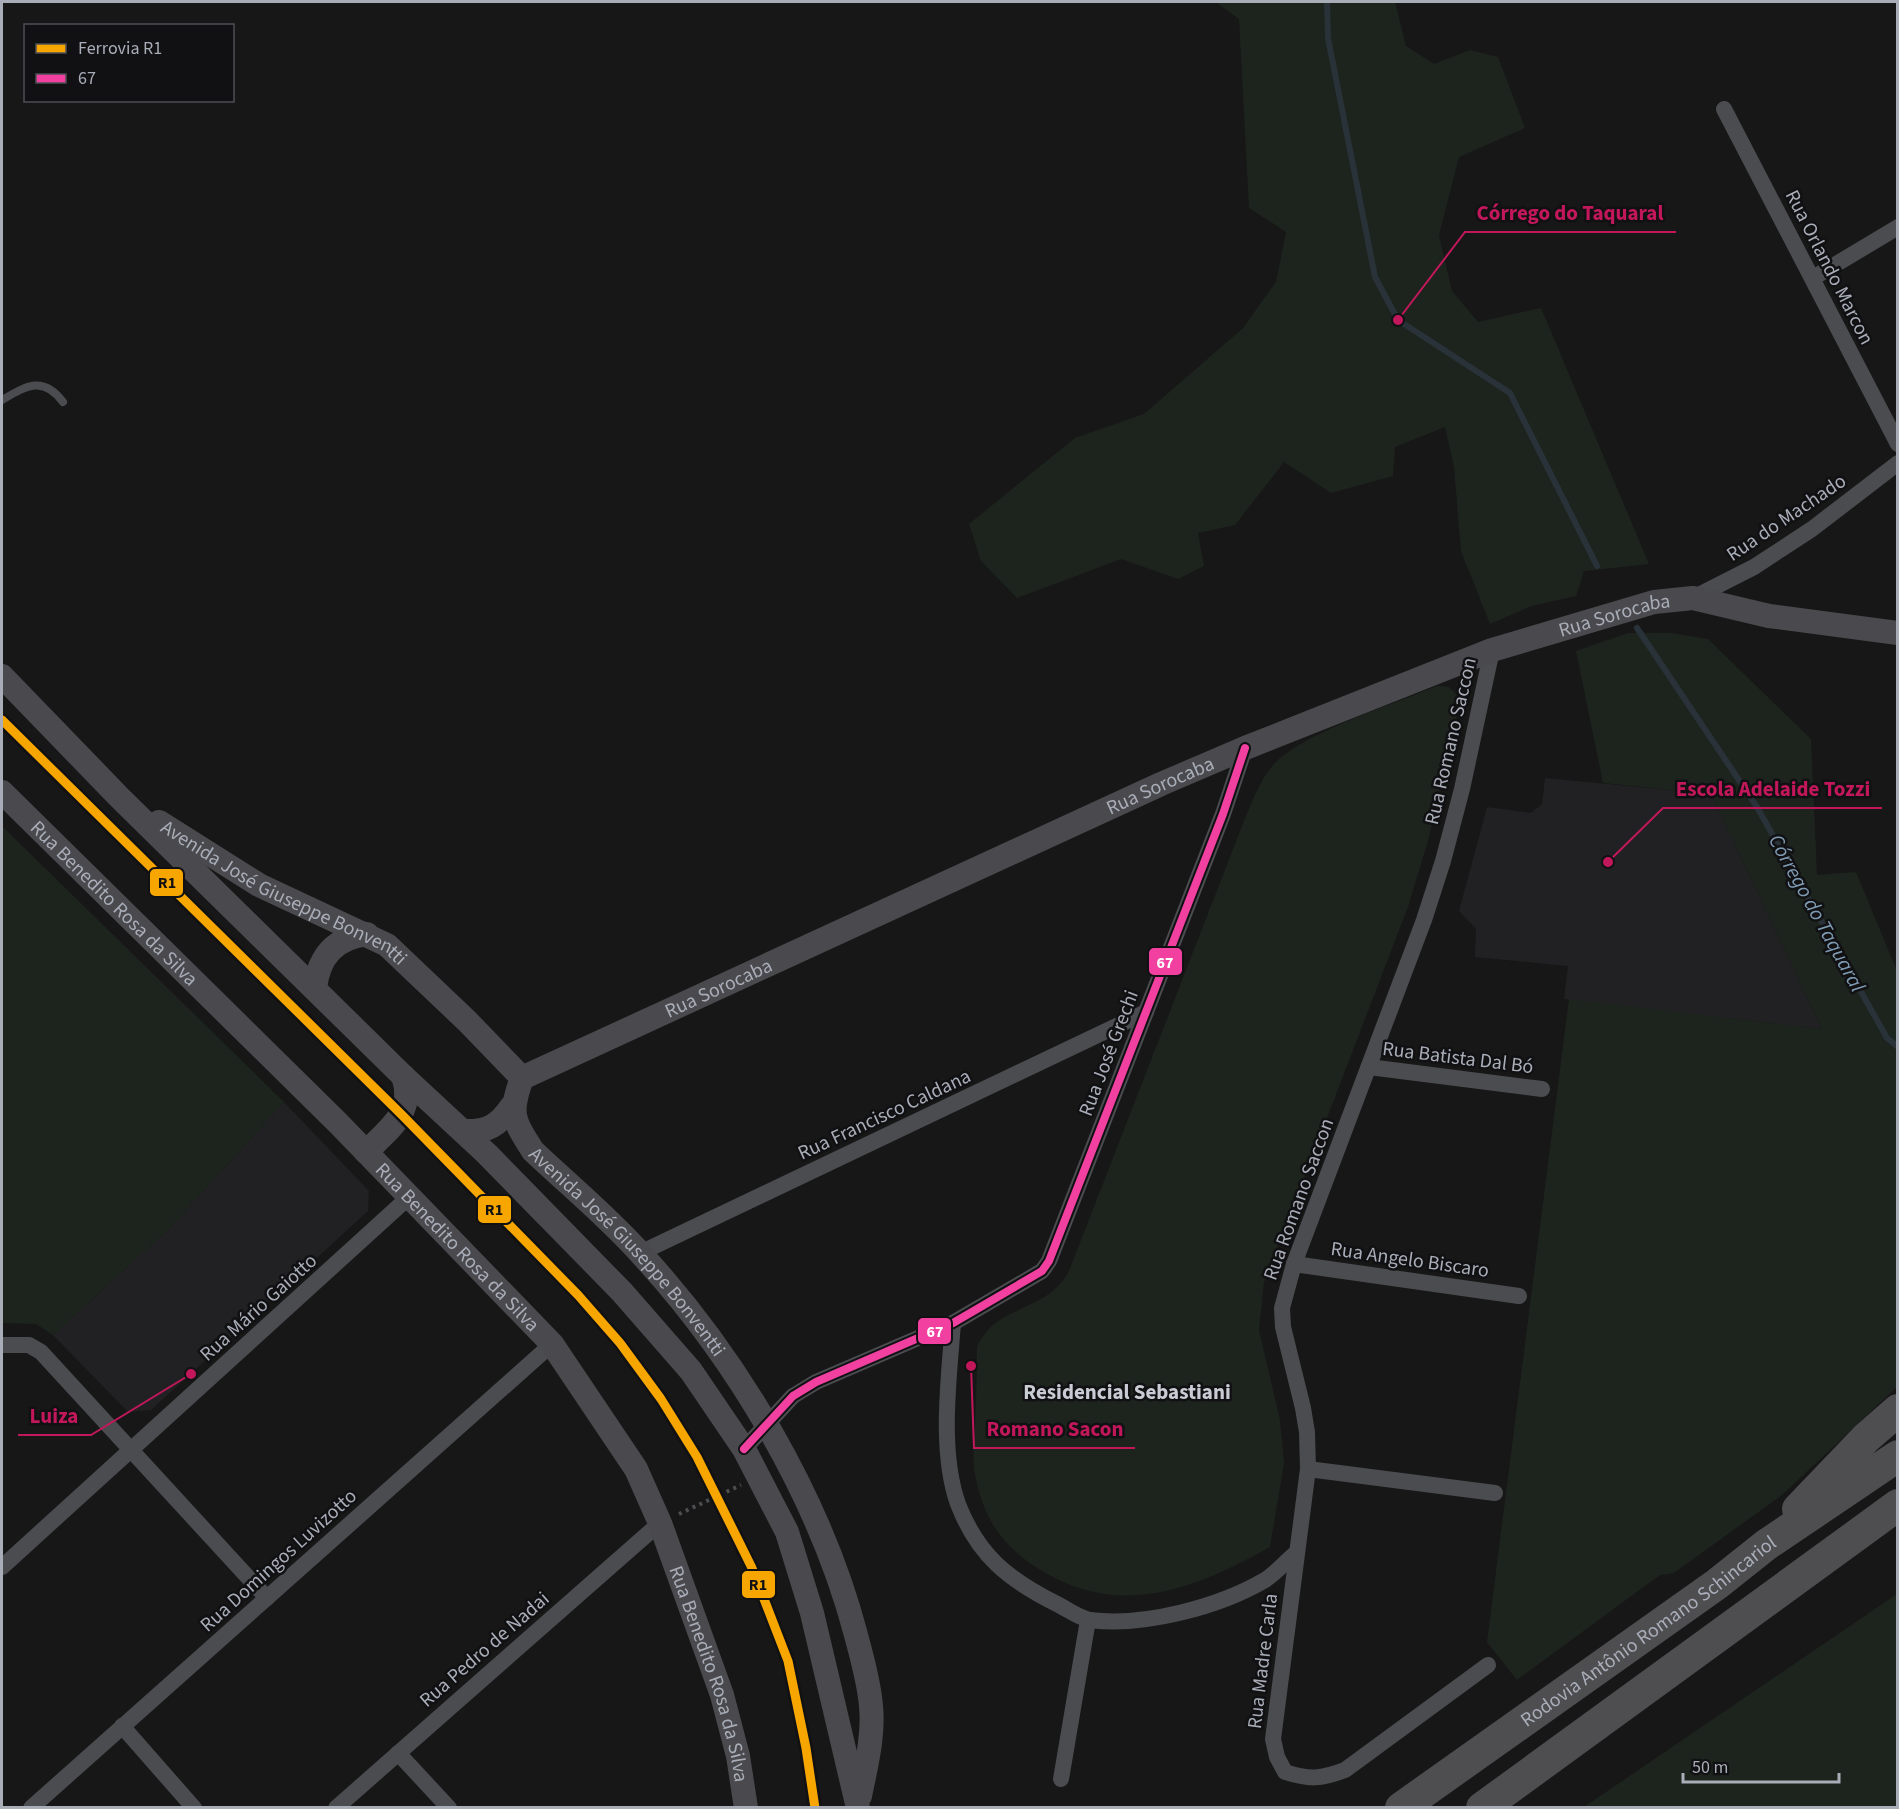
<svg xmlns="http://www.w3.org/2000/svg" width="1899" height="1809" viewBox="0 0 1899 1809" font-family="'Source Sans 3',sans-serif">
  <rect width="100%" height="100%" fill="#171717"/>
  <g fill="#212123">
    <polygon points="1545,778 1711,794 1822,1029 1564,999 1568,966 1475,957 1476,929 1459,911 1487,807 1531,813 1542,804"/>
    <polygon points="284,1102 369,1191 368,1211 151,1410 128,1412 53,1335 169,1229"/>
  </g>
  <g fill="#1d241e">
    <polygon points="1216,2 1395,2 1406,46 1434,64 1470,50 1498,57 1525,128 1459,157 1439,235 1452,291 1478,322 1541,308 1649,564 1584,571 1576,596 1532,606 1490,624 1461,551 1454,467 1445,427 1395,447 1393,476 1331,493 1284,462 1235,525 1198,533 1204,566 1178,579 1121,559 1017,598 981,561 969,524 1075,438 1144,414 1243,328 1276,282 1286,232 1249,208 1239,19"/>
    <polygon points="1628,633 1671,633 1708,639 1811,739 1817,875 1856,872 1897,971 1897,1387 1782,1495 1674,1573 1660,1575 1517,1680 1487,1642 1569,999 1822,1029 1711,794 1603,783 1576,651"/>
    <path d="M1437,686C1452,685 1457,692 1459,705L1428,841L1408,907L1264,1282L1259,1330L1280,1420L1284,1463L1270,1547C1195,1589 1119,1620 1039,1569C1001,1545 984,1519 975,1475C972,1460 974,1444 975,1429C976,1401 977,1374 977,1347C996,1303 1046,1314 1069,1271L1244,821C1252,802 1260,779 1274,764C1305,732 1394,704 1437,686Z"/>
    <polygon points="3,827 284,1102 169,1229 53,1335 36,1324 2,1323"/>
    <polygon points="1897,1594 1897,1807 1584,1807"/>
  </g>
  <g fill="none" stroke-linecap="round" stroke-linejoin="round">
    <g stroke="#2a3239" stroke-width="6">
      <polyline points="1327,2 1328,38 1375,277 1398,320 1510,393 1597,566"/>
      <polyline points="1637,628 1757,807 1887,1038 1898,1047"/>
    </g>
    <polyline stroke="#4d4e52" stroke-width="4" stroke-dasharray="3 4.5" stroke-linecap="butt" points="679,1514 741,1485"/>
    <path stroke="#4b4c50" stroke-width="8" d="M2,400C26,386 43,375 63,402"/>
    <g stroke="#4b4c50" stroke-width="16">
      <polyline points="1724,109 1898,444"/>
      <polyline points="1813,278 1898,227"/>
      <polyline points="1693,598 1754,567 1812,529 1898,463"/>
      <polyline points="1369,1067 1542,1089"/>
      <polyline points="640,1253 1146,1012"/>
      <polyline points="1294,1264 1519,1296"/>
      <path d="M953,1323C949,1378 939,1451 958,1504C978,1556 1009,1580 1057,1604C1067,1609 1079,1618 1090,1620C1143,1627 1219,1607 1265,1580C1276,1573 1286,1561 1296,1553"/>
      <polyline points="2,1345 29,1345 41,1352 267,1598"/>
      <polyline points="744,1449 793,1396 816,1382 953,1323 1042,1271 1049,1261 1223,814 1245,748"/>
      <polyline points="1308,1469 1495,1493"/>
      <polyline points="2,1567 409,1197"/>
      <path d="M1488,1665L1345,1770C1321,1779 1310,1780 1285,1772L1277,1757L1273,1739L1308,1469L1307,1432L1303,1408L1283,1327L1282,1308L1294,1264L1424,920L1443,861L1462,789L1492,650"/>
      <polyline points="122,1726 194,1808"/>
      <polyline points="398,1753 449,1808"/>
      <polyline points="1061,1779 1088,1620"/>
      <polyline points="31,1808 552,1344"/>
      <polyline points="336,1808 660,1523"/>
    </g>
    <g stroke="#4a4a4e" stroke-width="24">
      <polyline points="2,676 119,797 403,1076 487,1154 622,1292 691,1371 744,1449 787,1532 812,1613 858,1808"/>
      <path id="s1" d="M2,792L338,1123L552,1344L636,1469L660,1523L722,1695L738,1756L746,1808"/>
      <path id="s2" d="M159,822L259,885L387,945L467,1021L522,1078C509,1113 513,1120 533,1151C569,1185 608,1217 641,1254C737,1358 820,1498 856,1635C862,1658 869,1681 871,1706C874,1736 866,1766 860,1796"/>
      <path d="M315,988C319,956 335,938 367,934"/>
      <path id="s3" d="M522,1078L1161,784L1245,748L1492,650L1654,602L1693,598L1769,616L1898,633"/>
      <path d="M463,1131C488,1132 498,1126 512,1106"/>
      <path d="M366,1152C389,1129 416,1111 403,1076"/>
    </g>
    <g stroke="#4e4e51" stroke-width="32">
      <polyline points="1798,1509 1866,1438 1898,1410"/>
      <path id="s4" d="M1401,1808L1717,1584L1766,1545L1898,1456"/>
      <polyline points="1482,1808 1898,1505"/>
    </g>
    <defs>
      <polyline id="bus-1" points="744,1449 793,1396 816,1382 953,1323 1042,1271 1049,1261 1223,814 1245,748"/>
    </defs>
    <use href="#bus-1" stroke="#111113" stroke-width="12"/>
    <use href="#bus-1" stroke="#f240a1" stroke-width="8"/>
    <defs>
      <polyline id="rail-1" points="2,720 402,1115 578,1295 620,1343 661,1399 697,1457 752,1568 788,1661 806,1748 815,1808"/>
    </defs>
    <use href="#rail-1" stroke="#111113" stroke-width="14"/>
    <use href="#rail-1" stroke="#f7a600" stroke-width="9"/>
  </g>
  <g text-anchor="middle" stroke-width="5" stroke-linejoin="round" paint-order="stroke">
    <g font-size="20" fill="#a8adb8" stroke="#111113">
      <text transform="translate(1830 267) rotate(63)" y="7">Rua Orlando Marcon</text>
      <text transform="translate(1786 517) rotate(-34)" y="7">Rua do Machado</text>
      <text dy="7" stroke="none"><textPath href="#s3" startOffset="1188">Rua Sorocaba</textPath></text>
      <text transform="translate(1450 741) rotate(-77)" y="7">Rua Romano Saccon</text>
      <text dy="7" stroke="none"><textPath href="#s3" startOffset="702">Rua Sorocaba</textPath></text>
      <text dy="7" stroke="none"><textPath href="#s2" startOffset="144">Avenida José Giuseppe Bonventti</textPath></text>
      <text dy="7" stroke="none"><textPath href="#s1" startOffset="158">Rua Benedito Rosa da Silva</textPath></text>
      <text dy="7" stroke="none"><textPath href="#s3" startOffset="216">Rua Sorocaba</textPath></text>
      <text transform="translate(1108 1053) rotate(-69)" y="7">Rua José Grechi</text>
      <text transform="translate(1458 1057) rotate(7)" y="7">Rua Batista Dal Bó</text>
      <text transform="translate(884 1114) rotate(-25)" y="7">Rua Francisco Caldana</text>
      <text transform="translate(1298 1199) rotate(-70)" y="7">Rua Romano Saccon</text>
      <text dy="7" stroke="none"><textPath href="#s1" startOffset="644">Rua Benedito Rosa da Silva</textPath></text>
      <text dy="7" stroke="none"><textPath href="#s2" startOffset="666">Avenida José Giuseppe Bonventti</textPath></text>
      <text transform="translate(1410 1259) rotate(8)" y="7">Rua Angelo Biscaro</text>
      <text transform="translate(258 1307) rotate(-42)" y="7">Rua Mário Gaiotto</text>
      <text transform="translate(278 1560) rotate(-42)" y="7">Rua Domingos Luvizotto</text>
      <text dy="7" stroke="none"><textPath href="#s4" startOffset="304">Rodovia Antônio Romano Schincariol</textPath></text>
      <text transform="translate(484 1649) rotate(-41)" y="7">Rua Pedro de Nadai</text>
      <text transform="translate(1262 1661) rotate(-83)" y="7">Rua Madre Carla</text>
      <text dy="7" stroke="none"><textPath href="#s1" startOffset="1148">Rua Benedito Rosa da Silva</textPath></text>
    </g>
    <g font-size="21" font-style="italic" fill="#7f9bb3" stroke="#111113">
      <text transform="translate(1817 913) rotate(61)" y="7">Córrego do Taquaral</text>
    </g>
    <g font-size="21" font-weight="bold" fill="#c9ccd4" stroke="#111113">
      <text x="1127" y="1399">Residencial Sebastiani</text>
    </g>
  </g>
  <path fill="none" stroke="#c2185b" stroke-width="2" d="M1398 320L1465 232H1676M1608 862L1663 808H1882M191 1374L91 1435H18M971 1366L974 1448H1135"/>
  <g fill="#c2185b" stroke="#111113" stroke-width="2">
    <circle cx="1398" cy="320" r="6"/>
    <circle cx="1608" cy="862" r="6"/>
    <circle cx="191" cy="1374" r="6"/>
    <circle cx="971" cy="1366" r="6"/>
  </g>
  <g font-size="21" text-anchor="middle" font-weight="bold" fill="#c2185b" stroke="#111113" stroke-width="5" stroke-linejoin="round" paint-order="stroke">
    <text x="1570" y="220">Córrego do Taquaral</text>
    <text x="1773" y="796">Escola Adelaide Tozzi</text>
    <text x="54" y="1423">Luiza</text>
    <text x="1055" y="1436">Romano Sacon</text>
  </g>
  <g stroke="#111113" stroke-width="2">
    <rect x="149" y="868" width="35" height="29" rx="6" fill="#f7a600"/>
    <rect x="1148" y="947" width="35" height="29" rx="6" fill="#f240a1"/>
    <rect x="477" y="1195" width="35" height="29" rx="6" fill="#f7a600"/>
    <rect x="917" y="1317" width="35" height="28" rx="6" fill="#f240a1"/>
    <rect x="741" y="1570" width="35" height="29" rx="6" fill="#f7a600"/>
  </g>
  <g font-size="16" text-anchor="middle" font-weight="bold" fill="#fff">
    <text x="1165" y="968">67</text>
    <text x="935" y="1337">67</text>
  </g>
  <g font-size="16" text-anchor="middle" font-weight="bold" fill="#111">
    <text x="167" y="888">R1</text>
    <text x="494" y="1215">R1</text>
    <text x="758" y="1590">R1</text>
  </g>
  <rect width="1899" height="1809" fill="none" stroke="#a8adb8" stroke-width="6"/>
  <rect x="24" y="24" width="210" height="78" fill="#111113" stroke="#4d4f55" stroke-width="1.5"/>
  <rect x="36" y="44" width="30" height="9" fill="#f7a600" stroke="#4d4f55" stroke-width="1.5"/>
  <text x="78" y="54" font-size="18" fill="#a8adb8">Ferrovia R1</text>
  <rect x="36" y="74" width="30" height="9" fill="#f240a1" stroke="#4d4f55" stroke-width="1.5"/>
  <text x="78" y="84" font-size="18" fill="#a8adb8">67</text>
  <path d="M1683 1773v9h156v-9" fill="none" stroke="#a8adb8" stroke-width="3"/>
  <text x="1692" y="1773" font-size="18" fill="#a8adb8" stroke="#111113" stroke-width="4.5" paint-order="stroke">50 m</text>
</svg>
